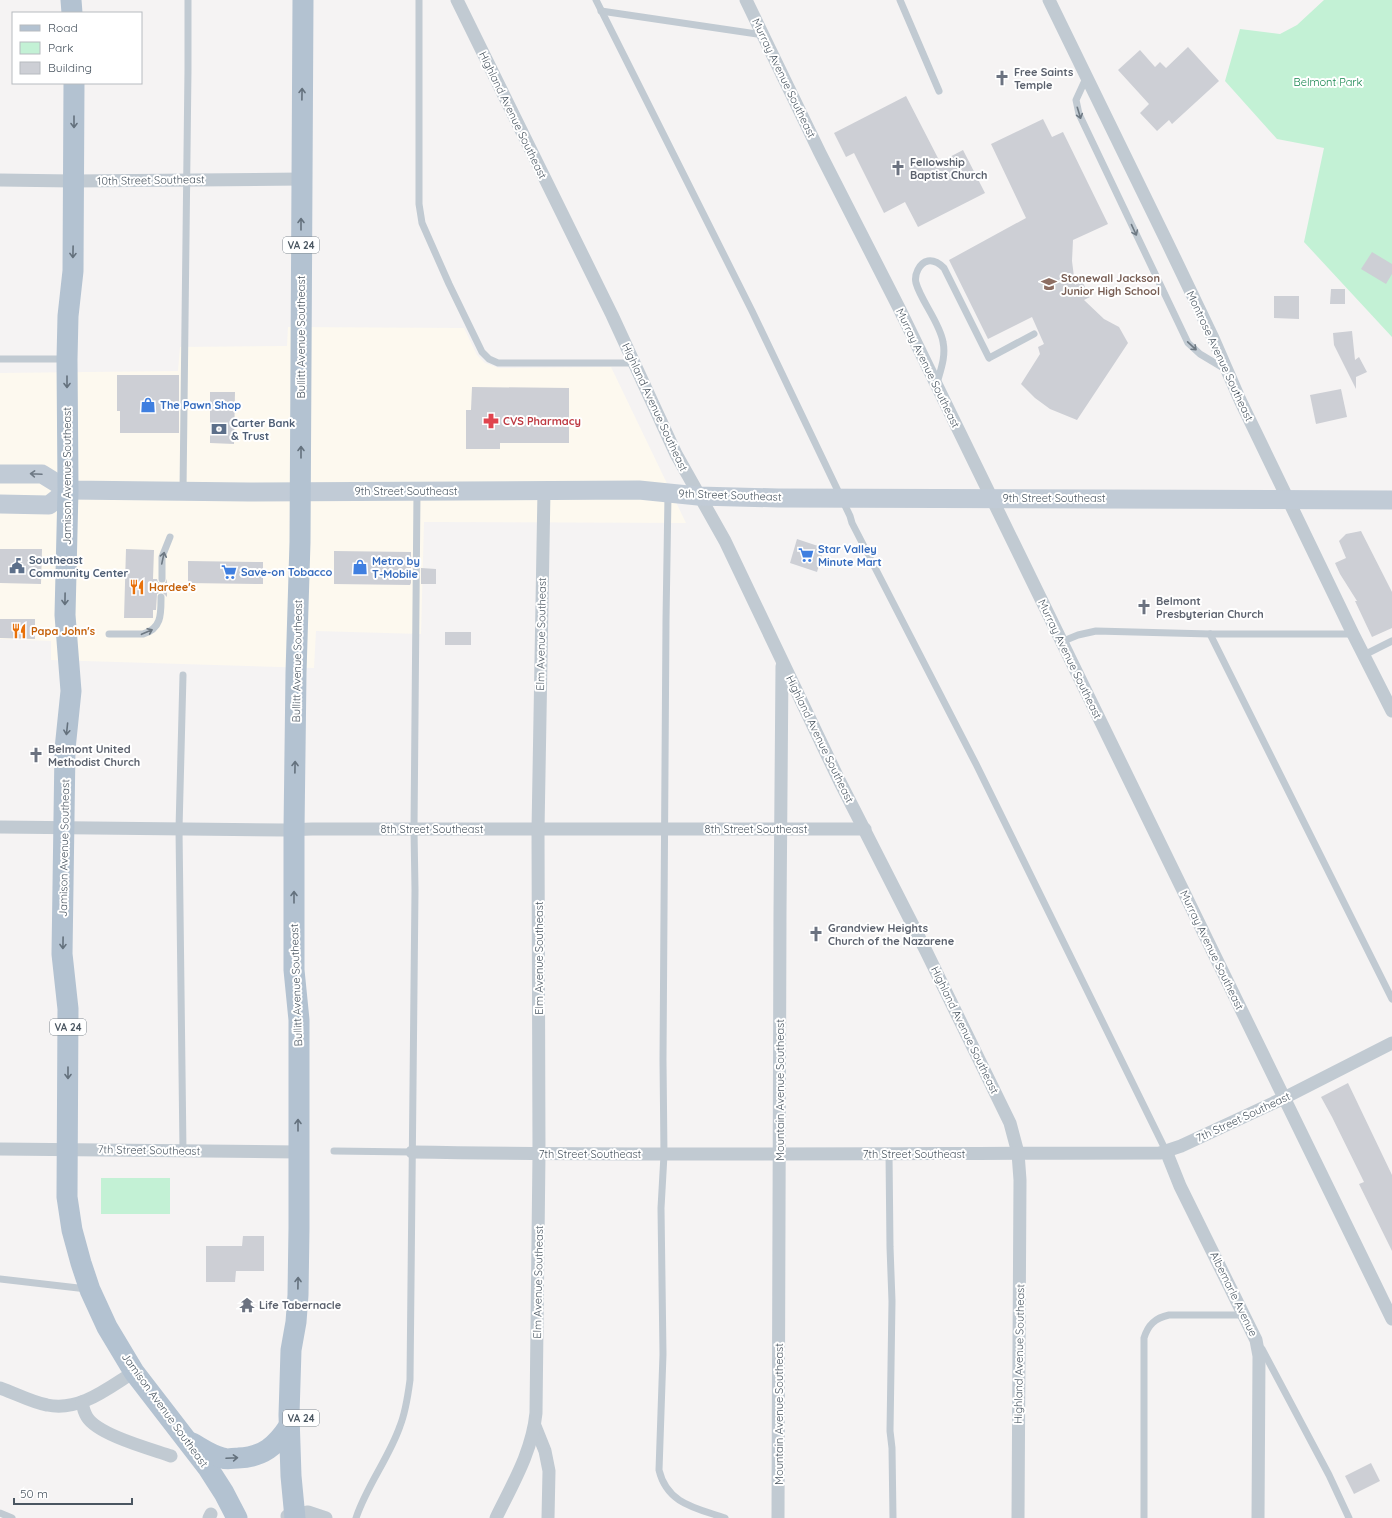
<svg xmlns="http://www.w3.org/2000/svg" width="1392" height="1518" viewBox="0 0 1392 1518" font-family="Quicksand,sans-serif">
  <rect width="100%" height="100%" fill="#f5f3f3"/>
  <polygon fill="#fdf9ef" points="288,327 464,328 477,355 485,363 499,368 611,367 686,523 424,522 421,634 316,631 314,668 51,660 51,641 0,639 0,373 178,371 180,347 287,346"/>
  <g fill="#c3f1d5">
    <polygon points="1324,0 1392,0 1392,337 1304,242 1324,148 1277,139 1225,81 1240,29 1280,34 1297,25"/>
    <rect x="101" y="1178" width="69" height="36"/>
  </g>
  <g fill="#cdcfd5">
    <polygon points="1188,47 1219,81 1172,124 1169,120 1157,131 1140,113 1149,104 1118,70 1140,50 1155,67 1160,62 1166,68"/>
    <polygon points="906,96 940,162 963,150 985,193 918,227 905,202 884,213 854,153 846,157 834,133"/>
    <polygon points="1043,119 1052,137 1063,132 1108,224 1073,240 1072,261 1075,285 1082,281 1090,297 1084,300 1104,319 1119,327 1128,343 1077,420 1050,409 1035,398 1021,384 1040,354 1038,347 1044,344 1032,317 988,339 949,260 1026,218 991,144"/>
    <polygon points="1372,252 1392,264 1392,274 1386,284 1361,269"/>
    <polygon points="1331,289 1345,289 1345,304 1330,304"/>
    <polygon points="1274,296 1299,296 1299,319 1274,318"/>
    <polygon points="1352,331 1355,360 1359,357 1367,372 1356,377 1356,389 1334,345 1333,333"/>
    <polygon points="117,375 179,375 179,433 120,433 120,411 117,411"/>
    <polygon points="472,387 569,388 569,443 500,443 500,449 466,449 466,410 471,410"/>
    <polygon points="1341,389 1347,417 1316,424 1310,395"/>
    <polygon points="210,392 235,392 234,444 210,443"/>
    <polygon points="1361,531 1392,592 1392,628 1372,637 1355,601 1357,601 1340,574 1335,563 1346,558 1339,541 1346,534"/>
    <polygon points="797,539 824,548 817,572 790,563"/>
    <polygon points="0,549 42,549 41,584 0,583"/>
    <polygon points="126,549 154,550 153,579 157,579 158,582 162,584 165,583 167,579 167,597 163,593 161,592 157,594 156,610 153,610 153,618 124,618"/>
    <polygon points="334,551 411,552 411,583 410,585 334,584"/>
    <polygon points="188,561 263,562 263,584 188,583"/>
    <polygon points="421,568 436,569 436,584 421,584"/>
    <polygon points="0,619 35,619 35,639 0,638"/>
    <rect x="445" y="632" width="26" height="13"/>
    <polygon points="1348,1083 1392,1175 1392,1251 1359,1184 1364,1182 1332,1117 1321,1097"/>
    <polygon points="243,1236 264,1236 264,1271 236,1271 235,1282 206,1282 206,1246 242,1246"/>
    <polygon points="1371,1463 1380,1481 1354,1494 1345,1476"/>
  </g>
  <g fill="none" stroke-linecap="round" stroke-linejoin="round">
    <g stroke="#c1cad2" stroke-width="7">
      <polyline points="419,0 419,204 422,223 449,284 482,352 489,359 498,363 634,363"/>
      <polyline points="596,0 752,311 850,516 852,523 976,764 1166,1151"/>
      <polyline points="900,0 939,91"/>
      <polyline points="601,11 764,35"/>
      <polyline points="1087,76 1076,100 1079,114 1188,343 1200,354 1225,369"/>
      <polyline points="0,359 66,359"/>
      <path d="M937,383C941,369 946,356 943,342C940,323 921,301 916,283C914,275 919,263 928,261C934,260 939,263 944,268L989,358L1034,334"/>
      <polyline points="183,491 188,69 188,0"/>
      <path d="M668,495L666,620L663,1060L664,1155L661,1208L663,1354L659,1470C667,1504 696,1508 725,1518"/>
      <polyline points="162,579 162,557 170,537"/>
      <path d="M109,634H143C162,629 161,613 161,597"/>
      <polyline points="1210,634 1392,999"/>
      <polyline points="1061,642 1078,635 1096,631 1210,634 1353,634"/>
      <polyline points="1364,655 1392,641"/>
      <polyline points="183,1151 179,829 183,675"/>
      <polyline points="334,1151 412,1152"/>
      <polyline points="889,1154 890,1247 892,1301 890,1431 892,1448 893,1518"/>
      <polyline points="0,1279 87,1289"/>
      <polyline points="1262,1349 1329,1475 1349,1518"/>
      <polyline points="0,1513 12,1518"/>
      <path d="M356,1518C367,1485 389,1458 400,1426C406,1411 408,1395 410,1380L415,890L414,829L417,492"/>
      <path d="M1144,1518V1338C1148,1325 1155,1318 1169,1315H1244"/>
    </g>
    <g stroke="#c1cad2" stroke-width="13">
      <polyline points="457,0 612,315 676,454 725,541 839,780 926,951 1010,1123 1018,1153 1020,1180 1018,1518"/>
      <polyline points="746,0 820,153 899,308 1392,1319"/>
      <polyline points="1049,0 1167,242 1213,338 1240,400 1353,634 1392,711"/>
      <polyline points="0,180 73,181 302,179"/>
      <polyline points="0,827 284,830 312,829 865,829"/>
      <polyline points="0,1149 298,1152"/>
      <polyline points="1166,1151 1180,1186 1256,1340 1259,1356 1258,1518"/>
      <path d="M412,1152C661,1156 911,1153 1160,1153L1181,1146L1284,1098L1392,1043"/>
      <path d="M0,1388C15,1393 31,1402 47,1405C80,1412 108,1388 134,1372"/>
      <path d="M82,1402C83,1408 84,1412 87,1417C98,1435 151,1449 171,1456"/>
      <polyline points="535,1426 545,1451 549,1471 548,1518"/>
      <polyline points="287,1516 308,1512 326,1518"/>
      <polyline points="209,1518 211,1514"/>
      <path d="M496,1518C513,1483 532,1452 536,1413L539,1154L538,830L544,490"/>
      <polyline points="778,1518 780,913 782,666"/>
    </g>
    <g stroke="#c1cbd6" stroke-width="19">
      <polyline points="0,474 42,474 68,490 249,492 639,490 698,496 778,498 1392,500"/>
      <polyline points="0,504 49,505 68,490"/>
    </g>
    <g stroke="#b3c2d1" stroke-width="21">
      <polyline points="71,0 72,13"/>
      <polyline points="74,83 73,271 68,316 67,359 68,490 65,615 71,691 65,749 62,954 68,1009 67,1197 72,1230 81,1263 90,1290 107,1327 134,1372 208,1468 224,1493 237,1518"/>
      <path d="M192,1443C201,1448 212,1456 223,1458C227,1460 233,1458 238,1458C263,1457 276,1446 289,1426"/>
      <polyline points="295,1518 291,1476 289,1415 291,1350 296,1322 298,1295 299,1228 299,1020 294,970 294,830 296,673 300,542 303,0"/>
    </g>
  </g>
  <defs><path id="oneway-shaft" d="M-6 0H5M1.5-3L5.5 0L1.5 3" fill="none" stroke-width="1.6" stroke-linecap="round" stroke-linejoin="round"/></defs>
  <g stroke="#64717d">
    <use href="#oneway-shaft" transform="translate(302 94) rotate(-89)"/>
    <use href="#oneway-shaft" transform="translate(74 122) rotate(90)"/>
    <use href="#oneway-shaft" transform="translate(301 224) rotate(-90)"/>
    <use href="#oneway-shaft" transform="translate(73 252) rotate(91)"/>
    <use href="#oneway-shaft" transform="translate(67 382) rotate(90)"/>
    <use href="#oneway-shaft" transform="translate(301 452) rotate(-90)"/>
    <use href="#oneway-shaft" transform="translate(65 599) rotate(91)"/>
    <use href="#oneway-shaft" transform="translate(67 729) rotate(96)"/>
    <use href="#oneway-shaft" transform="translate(295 767) rotate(-89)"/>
    <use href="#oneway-shaft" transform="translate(294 897) rotate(-90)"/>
    <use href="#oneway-shaft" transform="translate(63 943) rotate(91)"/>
    <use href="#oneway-shaft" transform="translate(68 1073) rotate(90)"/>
    <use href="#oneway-shaft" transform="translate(298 1125) rotate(-90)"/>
    <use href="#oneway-shaft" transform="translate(298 1283) rotate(-89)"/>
    <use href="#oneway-shaft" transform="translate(232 1458) rotate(-3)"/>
  </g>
  <g stroke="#6e7983">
    <use href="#oneway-shaft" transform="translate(1079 113) rotate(73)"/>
    <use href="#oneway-shaft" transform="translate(1134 230) rotate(65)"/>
    <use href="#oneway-shaft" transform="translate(1192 346) rotate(43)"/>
    <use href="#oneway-shaft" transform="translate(163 558) rotate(-78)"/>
    <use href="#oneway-shaft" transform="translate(147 632) rotate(-23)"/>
  </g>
  <use stroke="#6e7984" href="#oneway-shaft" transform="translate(36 474) rotate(-177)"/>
  <defs>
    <symbol id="church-bare" viewBox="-9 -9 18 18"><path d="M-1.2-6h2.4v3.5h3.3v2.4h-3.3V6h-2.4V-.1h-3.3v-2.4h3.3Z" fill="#6b7280" stroke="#fff" stroke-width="2.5" paint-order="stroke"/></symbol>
    <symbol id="school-bare" viewBox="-9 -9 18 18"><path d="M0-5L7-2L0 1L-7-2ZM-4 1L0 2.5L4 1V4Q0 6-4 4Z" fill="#8d6e63" stroke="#fff" stroke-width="2.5" paint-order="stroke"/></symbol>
    <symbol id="shop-bare" viewBox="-9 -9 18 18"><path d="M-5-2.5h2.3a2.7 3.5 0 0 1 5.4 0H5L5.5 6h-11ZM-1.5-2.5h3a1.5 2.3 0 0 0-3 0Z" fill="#3f7fe0" stroke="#fff" stroke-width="2.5" paint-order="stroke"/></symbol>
    <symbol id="pharmacy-bare" viewBox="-9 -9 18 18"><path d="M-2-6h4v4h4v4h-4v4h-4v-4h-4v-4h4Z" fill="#e0444e" stroke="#fff" stroke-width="2.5" paint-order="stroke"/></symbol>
    <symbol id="bank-bare" viewBox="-9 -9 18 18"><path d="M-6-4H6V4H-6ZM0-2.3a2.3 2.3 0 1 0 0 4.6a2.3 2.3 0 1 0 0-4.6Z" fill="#5c6f8a" stroke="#fff" stroke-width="2.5" paint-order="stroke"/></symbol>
    <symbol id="supermarket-bare" viewBox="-9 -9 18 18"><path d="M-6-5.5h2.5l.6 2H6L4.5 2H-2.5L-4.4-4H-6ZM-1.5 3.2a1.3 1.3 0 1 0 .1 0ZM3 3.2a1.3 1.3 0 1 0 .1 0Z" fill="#3f7fe0" stroke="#fff" stroke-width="2.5" paint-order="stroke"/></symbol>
    <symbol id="civic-bare" viewBox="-9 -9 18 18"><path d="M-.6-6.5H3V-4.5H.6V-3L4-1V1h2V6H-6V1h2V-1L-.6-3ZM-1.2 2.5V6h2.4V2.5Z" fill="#5c6f8a" stroke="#fff" stroke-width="2.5" paint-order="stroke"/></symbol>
    <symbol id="restaurant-bare" viewBox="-9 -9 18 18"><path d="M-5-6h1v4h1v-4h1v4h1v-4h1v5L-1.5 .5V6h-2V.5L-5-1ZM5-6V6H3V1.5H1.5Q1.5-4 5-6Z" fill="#e8710a" stroke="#fff" stroke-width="2.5" paint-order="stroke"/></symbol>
    <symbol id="temple-bare" viewBox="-9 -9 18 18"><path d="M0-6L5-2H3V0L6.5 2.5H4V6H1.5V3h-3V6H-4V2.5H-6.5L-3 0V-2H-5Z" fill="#6b7280" stroke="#fff" stroke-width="2.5" paint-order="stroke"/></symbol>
  </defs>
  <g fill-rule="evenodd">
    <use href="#church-bare" x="991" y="67" width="22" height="22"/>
    <use href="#church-bare" x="887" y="157" width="22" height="22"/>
    <use href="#school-bare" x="1038" y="273" width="22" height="22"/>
    <use href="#shop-bare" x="137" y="394" width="22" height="22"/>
    <use href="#pharmacy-bare" x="480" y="410" width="22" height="22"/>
    <use href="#bank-bare" x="208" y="418" width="22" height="22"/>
    <use href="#supermarket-bare" x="795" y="544" width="22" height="22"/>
    <use href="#civic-bare" x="6" y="555" width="22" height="22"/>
    <use href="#shop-bare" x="349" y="556" width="22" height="22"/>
    <use href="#supermarket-bare" x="218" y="561" width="22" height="22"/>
    <use href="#restaurant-bare" x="126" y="576" width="22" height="22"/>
    <use href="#church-bare" x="1133" y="596" width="22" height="22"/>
    <use href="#restaurant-bare" x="8" y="620" width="22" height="22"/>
    <use href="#church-bare" x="25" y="744" width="22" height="22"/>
    <use href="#church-bare" x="805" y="923" width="22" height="22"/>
    <use href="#temple-bare" x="236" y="1294" width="22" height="22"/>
  </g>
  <g text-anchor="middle" stroke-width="4" stroke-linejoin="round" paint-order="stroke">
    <g fill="#fff" stroke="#808990" stroke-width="1">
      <rect x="283" y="237" width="36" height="16" rx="3"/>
      <rect x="50" y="1019" width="36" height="16" rx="3"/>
      <rect x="283" y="1410" width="36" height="16" rx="3"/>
    </g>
    <g font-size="10" font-weight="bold" fill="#4a5661">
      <text x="301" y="249">VA 24</text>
      <text x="68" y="1031">VA 24</text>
      <text x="301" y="1422">VA 24</text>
    </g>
    <g font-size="11" font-weight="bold" fill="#5b616d" stroke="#fff" text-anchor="start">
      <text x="1014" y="76">Free Saints<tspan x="1014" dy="13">Temple</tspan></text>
      <text x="910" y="166">Fellowship<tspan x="910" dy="13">Baptist Church</tspan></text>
      <text x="1156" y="605">Belmont<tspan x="1156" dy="13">Presbyterian Church</tspan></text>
      <text x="48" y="753">Belmont United<tspan x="48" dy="13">Methodist Church</tspan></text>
      <text x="828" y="932">Grandview Heights<tspan x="828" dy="13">Church of the Nazarene</tspan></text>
      <text x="259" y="1309">Life Tabernacle</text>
    </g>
    <g font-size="11" fill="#4a5661" stroke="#fff">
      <text transform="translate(784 78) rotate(64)" y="4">Murray Avenue Southeast</text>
      <text transform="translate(513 115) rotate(64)" y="4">Highland Avenue Southeast</text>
      <text transform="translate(151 180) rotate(-1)" y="4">10th Street Southeast</text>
      <text transform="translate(301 337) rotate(-90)" y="4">Bullitt Avenue Southeast</text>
      <text transform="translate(1220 356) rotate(65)" y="4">Montrose Avenue Southeast</text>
      <text transform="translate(928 368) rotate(64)" y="4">Murray Avenue Southeast</text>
      <text transform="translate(655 407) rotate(65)" y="4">Highland Avenue Southeast</text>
      <text transform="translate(67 476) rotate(-90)" y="4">Jamison Avenue Southeast</text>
      <text x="406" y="495">9th Street Southeast</text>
      <text transform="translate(730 495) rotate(2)" y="4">9th Street Southeast</text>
      <text x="1054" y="502">9th Street Southeast</text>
      <text transform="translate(541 634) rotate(-89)" y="4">Elm Avenue Southeast</text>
      <text transform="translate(1070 659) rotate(64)" y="4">Murray Avenue Southeast</text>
      <text transform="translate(297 661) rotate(-89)" y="4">Bullitt Avenue Southeast</text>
      <text transform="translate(820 739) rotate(64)" y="4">Highland Avenue Southeast</text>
      <text x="432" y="833">8th Street Southeast</text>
      <text x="756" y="833">8th Street Southeast</text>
      <text transform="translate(64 848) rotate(-89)" y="4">Jamison Avenue Southeast</text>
      <text transform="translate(1212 950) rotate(64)" y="4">Murray Avenue Southeast</text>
      <text transform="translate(539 958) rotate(-90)" y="4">Elm Avenue Southeast</text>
      <text transform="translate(296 985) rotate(-92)" y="4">Bullitt Avenue Southeast</text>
      <text transform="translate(965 1030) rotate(64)" y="4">Highland Avenue Southeast</text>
      <text transform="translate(780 1090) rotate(-90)" y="4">Mountain Avenue Southeast</text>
      <text transform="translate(1243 1117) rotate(-25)" y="4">7th Street Southeast</text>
      <text transform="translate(149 1150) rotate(1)" y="4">7th Street Southeast</text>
      <text x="590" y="1158">7th Street Southeast</text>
      <text x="914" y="1158">7th Street Southeast</text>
      <text transform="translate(538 1282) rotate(-89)" y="4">Elm Avenue Southeast</text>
      <text transform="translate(1234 1294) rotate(64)" y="4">Albemarle Avenue</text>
      <text transform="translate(1019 1354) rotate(-89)" y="4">Highland Avenue Southeast</text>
      <text transform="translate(165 1410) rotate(54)" y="4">Jamison Avenue Southeast</text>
      <text transform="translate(779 1414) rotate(-90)" y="4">Mountain Avenue Southeast</text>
    </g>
    <g font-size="11" fill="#17864f" stroke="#fff">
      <text x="1328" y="86">Belmont Park</text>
    </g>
    <g font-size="11" font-weight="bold" fill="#785e54" stroke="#fff" text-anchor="start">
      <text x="1061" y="282">Stonewall Jackson<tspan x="1061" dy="13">Junior High School</tspan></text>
    </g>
    <g font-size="11" font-weight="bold" fill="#366cbe" stroke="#fff" text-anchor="start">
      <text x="160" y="409">The Pawn Shop</text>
      <text x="818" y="553">Star Valley<tspan x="818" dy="13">Minute Mart</tspan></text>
      <text x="372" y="565">Metro by<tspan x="372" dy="13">T-Mobile</tspan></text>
      <text x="241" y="576">Save-on Tobacco</text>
    </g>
    <g font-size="11" font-weight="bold" fill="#be3a42" stroke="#fff" text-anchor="start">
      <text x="503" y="425">CVS Pharmacy</text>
    </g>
    <g font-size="11" font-weight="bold" fill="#4e5e75" stroke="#fff" text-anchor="start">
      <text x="231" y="427">Carter Bank<tspan x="231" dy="13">&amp; Trust</tspan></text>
      <text x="29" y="564">Southeast<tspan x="29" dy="13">Community Center</tspan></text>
    </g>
    <g font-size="11" font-weight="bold" fill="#c56008" stroke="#fff" text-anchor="start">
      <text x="149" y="591">Hardee's</text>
      <text x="31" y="635">Papa John's</text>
    </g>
  </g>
  <rect x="12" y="12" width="130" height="72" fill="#ffffff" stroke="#b7bbc0"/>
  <rect x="20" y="25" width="20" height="6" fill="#b3c2d1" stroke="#b7bbc0"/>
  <text x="48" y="32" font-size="12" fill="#4a5661">Road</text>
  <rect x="20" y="42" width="20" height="12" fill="#c3f1d5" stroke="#b7bbc0"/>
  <text x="48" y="52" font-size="12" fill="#4a5661">Park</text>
  <rect x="20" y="62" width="20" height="12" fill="#cdcfd5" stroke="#b7bbc0"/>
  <text x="48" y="72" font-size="12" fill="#4a5661">Building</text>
  <path d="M14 1498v6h118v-6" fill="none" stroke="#4a5661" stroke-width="2"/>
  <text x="20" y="1498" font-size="12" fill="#4a5661" stroke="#ffffff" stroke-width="3" paint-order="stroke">50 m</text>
</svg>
